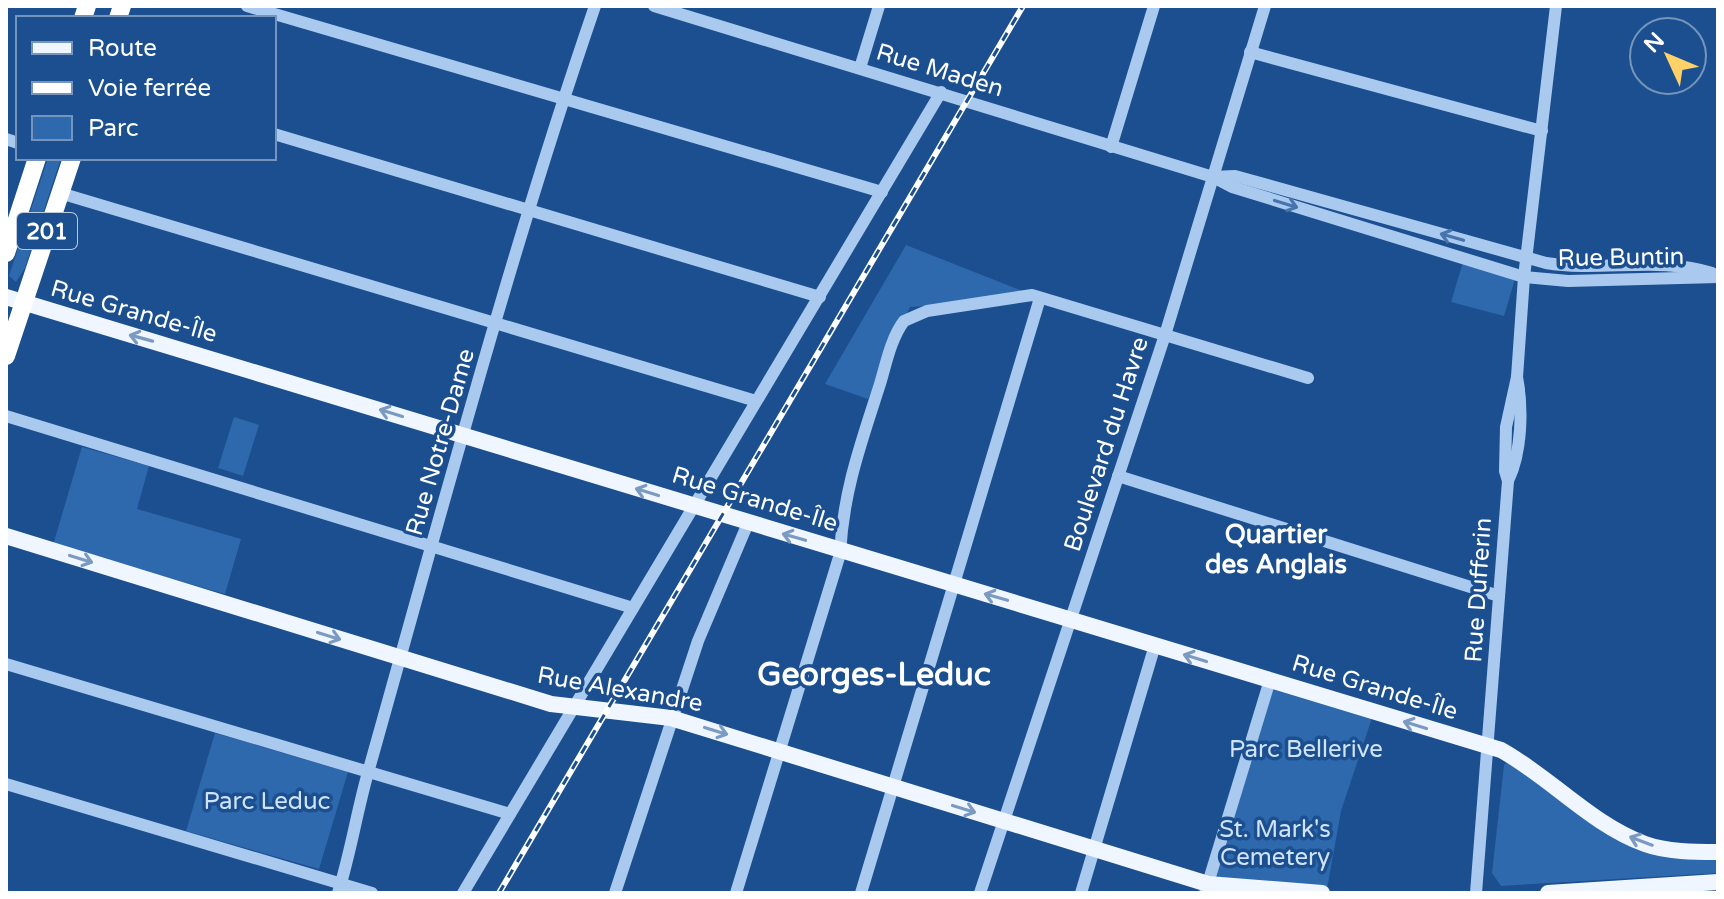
<svg xmlns="http://www.w3.org/2000/svg" width="1724" height="899" viewBox="0 0 1724 899" font-family="'Varela Round',sans-serif">
  <rect width="100%" height="100%" fill="#1b4f8f"/>
  <g fill="#2e69ad">
    <polygon points="48,158 61,158 25,268 16,282 9,276"/>
    <polygon points="906,245 1040,298 910,307 868,399 825,384"/>
    <polygon points="1463,262 1515,279 1504,316 1451,302"/>
    <polygon points="234,417 259,425 243,476 218,468"/>
    <polygon points="82,447 149,466 137,509 241,539 225,594 53,545"/>
    <polygon points="1270,680 1374,712 1341,811 1327,889 1210,880"/>
    <polygon points="215,733 348,772 319,869 186,831"/>
    <polygon points="1508,761 1622,837 1718,856 1718,873 1501,886 1492,873 1504,765"/>
  </g>
  <g fill="none" stroke-linecap="round" stroke-linejoin="round">
    <g stroke="#a9c9ee" stroke-width="12">
      <polyline points="247,6 882,192"/>
      <polyline points="654,6 1213,177 1232,187 1524,277 1568,281 1718,277"/>
      <polyline points="1250,52 1542,131"/>
      <polyline points="860,68 879,6"/>
      <polyline points="274,134 820,297"/>
      <polyline points="6,139 18,143"/>
      <polyline points="1111,147 1154,6"/>
      <path d="M1213,177L1235,176L1546,263C1600,272 1660,256 1712,273"/>
      <polyline points="60,193 756,401"/>
      <polyline points="6,416 633,608"/>
      <polyline points="1118,476 1499,596"/>
      <polyline points="1508,481 1505,471 1506,427 1517,377 1524,277 1556,6"/>
      <polyline points="6,664 510,814"/>
      <polyline points="6,784 372,893"/>
      <path d="M338,893C351,852 357,810 369,769C441,514 509,256 595,6"/>
      <polyline points="463,893 941,92"/>
      <polyline points="615,893 698,641 748,523"/>
      <path d="M736,893L840,554C843,492 861,443 880,384C886,364 891,338 904,321L927,311L1032,295L1308,378"/>
      <polyline points="861,893 1040,298"/>
      <polyline points="980,893 1165,335 1265,6"/>
      <polyline points="1081,893 1155,645"/>
      <polyline points="1205,893 1270,680"/>
      <path d="M1476,893L1508,481C1522,452 1523,408 1517,377"/>
    </g>
    <g stroke="#f0f6ff" stroke-width="16">
      <path d="M6,297L1501,750C1550,777 1592,825 1645,844C1667,852 1695,852 1718,852"/>
      <polyline points="6,536 551,704 671,718 1208,884 1322,893"/>
      <polyline points="1548,893 1718,882"/>
    </g>
    <g stroke="#fff" stroke-width="18">
      <polyline points="83,18 87,6"/>
      <polyline points="118,18 122,6"/>
      <polyline points="6,253 37,158"/>
      <polyline points="6,356 72,158"/>
    </g>
    <defs>
      <polyline id="rail" points="499,893 1023,6"/>
    </defs>
    <use href="#rail" stroke="#fff" stroke-width="6"/>
    <use href="#rail" stroke="#1b4f8f" stroke-width="3" stroke-dasharray="9" stroke-linecap="butt"/>
  </g>
  <defs><path id="oneway-shaft" d="M-6 0H5M1.5-3L5.5 0L1.5 3" fill="none" stroke-width="1.6" stroke-linecap="round" stroke-linejoin="round" transform="scale(2)"/></defs>
  <g stroke="#4674ac">
    <use href="#oneway-shaft" transform="translate(1286 204) rotate(17)"/>
    <use href="#oneway-shaft" transform="translate(1452 237) rotate(-164)"/>
  </g>
  <g stroke="#7b9ac1">
    <use href="#oneway-shaft" transform="translate(141 338) rotate(-165)"/>
    <use href="#oneway-shaft" transform="translate(391 413) rotate(-163)"/>
    <use href="#oneway-shaft" transform="translate(647 492) rotate(-163)"/>
    <use href="#oneway-shaft" transform="translate(794 537) rotate(-164)"/>
    <use href="#oneway-shaft" transform="translate(81 559) rotate(17)"/>
    <use href="#oneway-shaft" transform="translate(996 597) rotate(-164)"/>
    <use href="#oneway-shaft" transform="translate(329 636) rotate(17)"/>
    <use href="#oneway-shaft" transform="translate(1195 658) rotate(-163)"/>
    <use href="#oneway-shaft" transform="translate(1415 725) rotate(-163)"/>
    <use href="#oneway-shaft" transform="translate(716 731) rotate(17)"/>
    <use href="#oneway-shaft" transform="translate(964 809) rotate(17)"/>
    <use href="#oneway-shaft" transform="translate(1641 841) rotate(-159)"/>
  </g>
  <g text-anchor="middle" stroke-width="7" stroke-linejoin="round" paint-order="stroke">
    <rect fill="#1b4f8f" stroke="#bbcadd" stroke-width="2" x="17" y="213" width="60" height="36" rx="6"/>
    <g font-size="22" font-weight="bold" fill="#fff">
      <text x="47" y="239">201</text>
    </g>
    <g font-size="24" fill="#fff" stroke="#1b4f8f">
      <text transform="translate(940 70) rotate(17)" y="8">Rue Maden</text>
      <text transform="translate(1621 257) rotate(-1)" y="8">Rue Buntin</text>
      <text transform="translate(134 311) rotate(16)" y="8">Rue Grande-Île</text>
      <text transform="translate(440 442) rotate(-74)" y="8">Rue Notre-Dame</text>
      <text transform="translate(1106 444) rotate(-72)" y="8">Boulevard du Havre</text>
      <text transform="translate(755 499) rotate(17)" y="8">Rue Grande-Île</text>
      <text transform="translate(1478 590) rotate(-86)" y="8">Rue Dufferin</text>
      <text transform="translate(1375 687) rotate(17)" y="8">Rue Grande-Île</text>
      <text transform="translate(620 689) rotate(10)" y="8">Rue Alexandre</text>
    </g>
    <g font-size="24" fill="#cfe3fa" stroke="#1b4f8f">
      <text x="1306" y="757">Parc Bellerive</text>
      <text x="267" y="809">Parc Leduc</text>
      <text x="1275" y="837">St. Mark's<tspan x="1275" dy="28">Cemetery</tspan></text>
    </g>
    <g font-size="26" font-weight="bold" fill="#fff" stroke="#1b4f8f">
      <text x="1276" y="543">Quartier<tspan x="1276" dy="30">des Anglais</tspan></text>
    </g>
    <g font-size="32" font-weight="bold" fill="#fff" stroke="#1b4f8f">
      <text x="874" y="685">Georges-Leduc</text>
    </g>
  </g>
  <rect width="1724" height="899" fill="none" stroke="#ffffff" stroke-width="16"/>
  <rect x="16" y="16" width="260" height="144" fill="#1b4f8f" stroke="#7695bc" stroke-width="2"/>
  <rect x="32" y="42" width="40" height="12" fill="#f0f6ff" stroke="#7695bc" stroke-width="2"/>
  <text x="88" y="56" font-size="24" fill="#ffffff">Route</text>
  <rect x="32" y="82" width="40" height="12" fill="#ffffff" stroke="#7695bc" stroke-width="2"/>
  <text x="88" y="96" font-size="24" fill="#ffffff">Voie ferrée</text>
  <rect x="32" y="116" width="40" height="24" fill="#2e69ad" stroke="#7695bc" stroke-width="2"/>
  <text x="88" y="136" font-size="24" fill="#ffffff">Parc</text>
  <g transform="translate(1668 56) rotate(314)"><circle r="38" fill="#1b4f8f" stroke="#7695bc" stroke-width="2"/>
  <path d="M0-6L14 30L0 20L-14 30Z" fill="#ffd166"/>
  <text y="-12" font-size="22" font-weight="bold" text-anchor="middle" fill="#ffffff">N</text>
  </g>
</svg>
